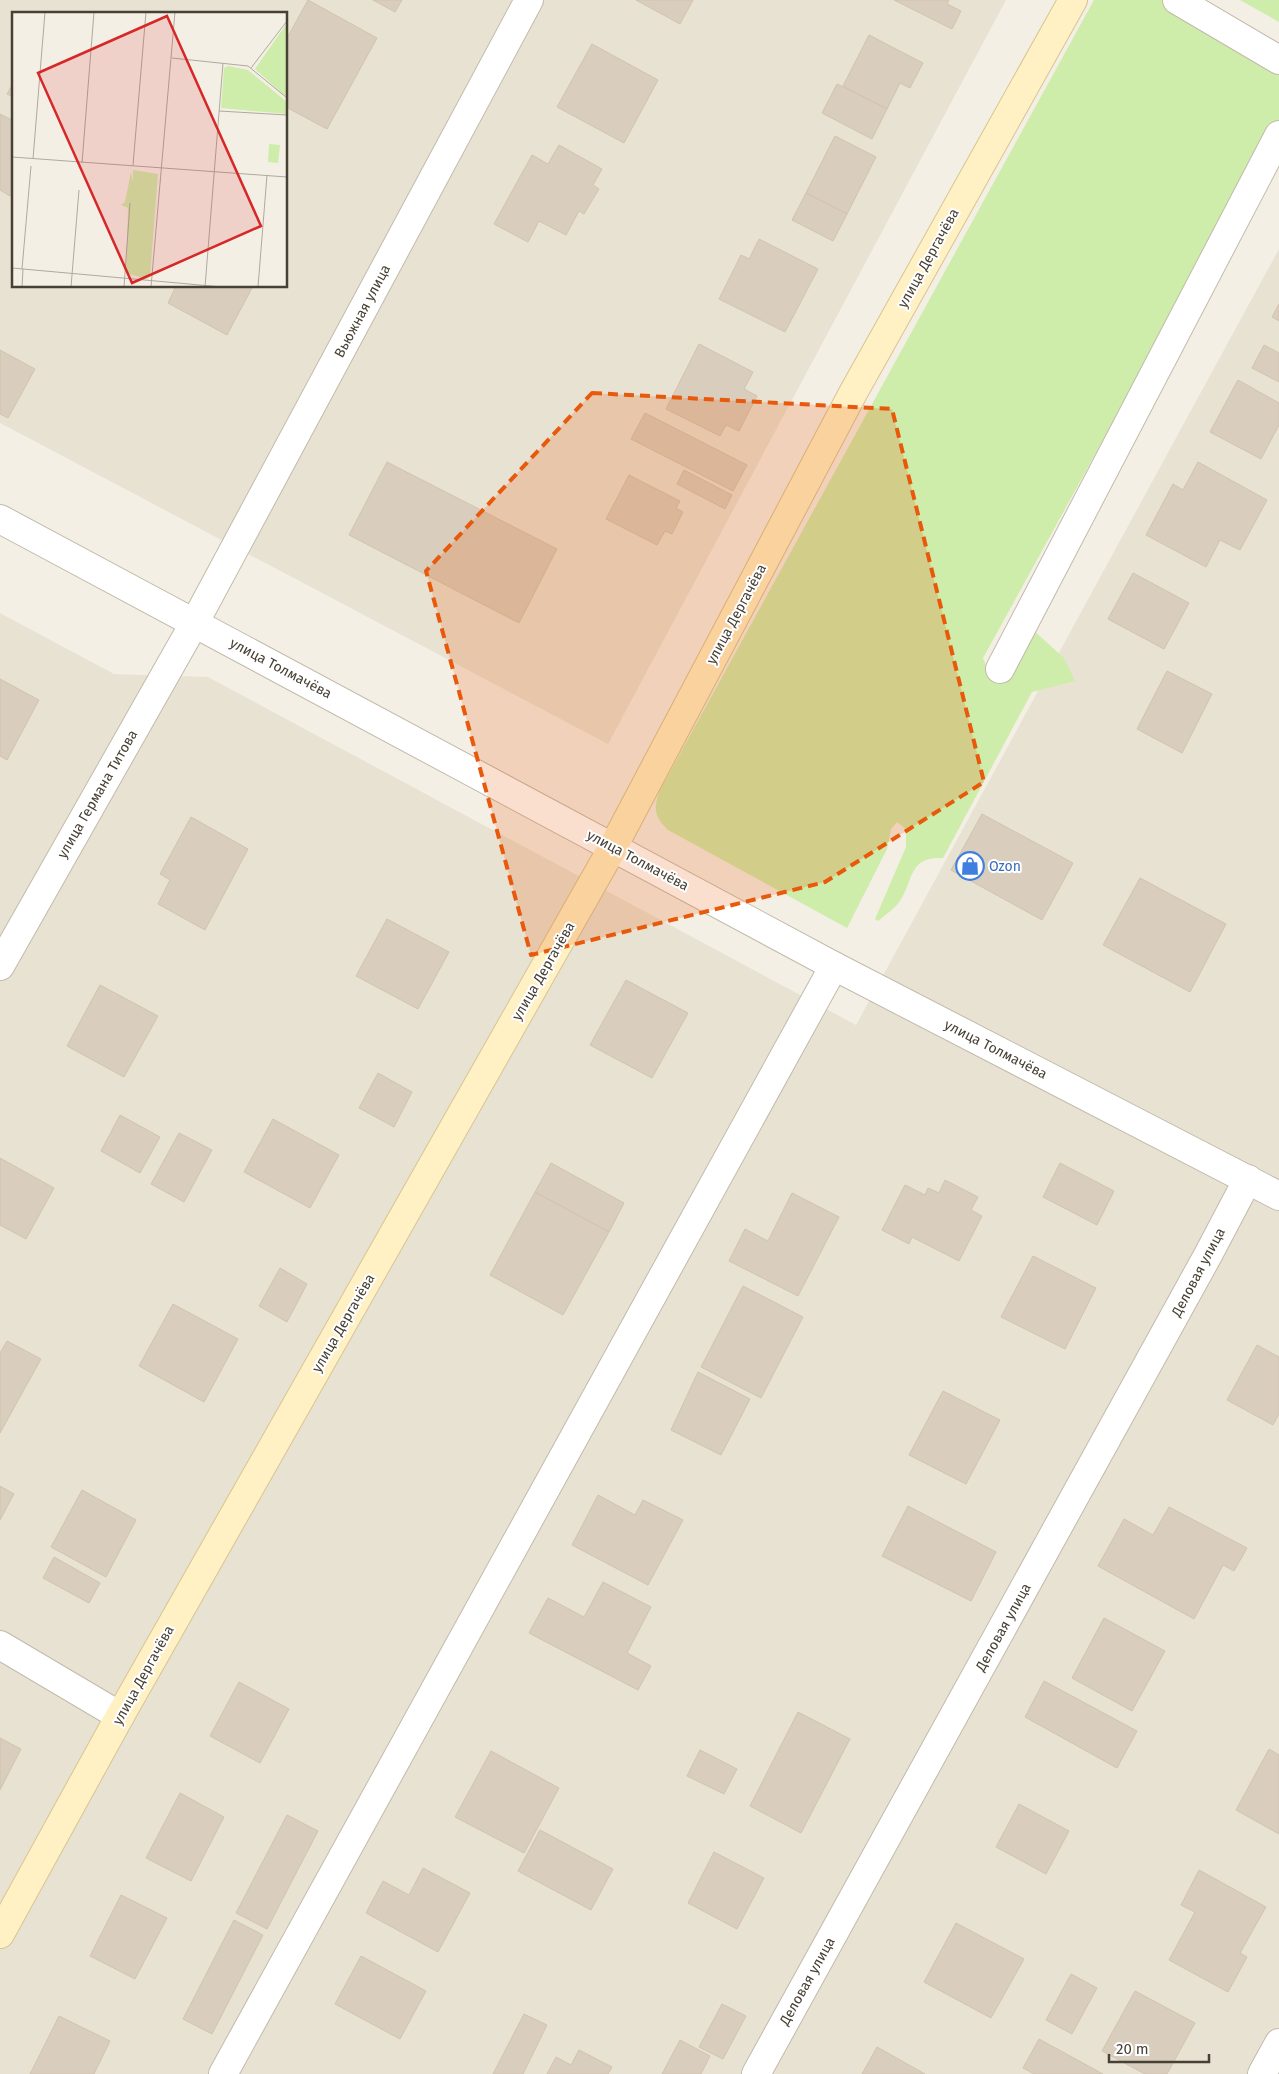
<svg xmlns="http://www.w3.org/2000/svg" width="1279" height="2074" viewBox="0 0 1279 2074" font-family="'Fira Sans',sans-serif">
  <rect width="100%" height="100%" fill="#f4efe5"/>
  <g fill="#e8e2d3" fill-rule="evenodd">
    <path d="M0,0H1006L608,744L0,423ZM14,14H286V286H14Z"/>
    <polygon points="1279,249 1279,2074 0,2074 0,613 114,674 208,677 856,1025"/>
  </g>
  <g fill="#ceecaa">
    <path d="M1094,0H1170L1279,64V120L983,658L988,670L1032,629L1064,658L1075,681L1032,692L943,858C905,856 915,885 896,906C891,911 884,916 878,921L875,919L906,847V829L897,822L891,829L887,849L847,928L668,830C654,816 653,808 660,790Z"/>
    <polygon points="1240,0 1279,0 1279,22"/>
  </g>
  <g fill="#d9cebd" stroke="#d2c3ac">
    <polygon points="308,0 377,38 327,129 286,107 286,40"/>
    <polygon points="373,0 402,0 395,12"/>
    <polygon points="636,0 693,0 680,24"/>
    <polygon points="894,0 949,0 947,4 961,11 952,29"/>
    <polygon points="869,35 923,63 910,88 900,83 887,109 843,86"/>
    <polygon points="592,44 658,80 624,143 557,107"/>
    <polygon points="14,82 14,97 7,94"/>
    <polygon points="837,84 887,109 872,139 822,113"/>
    <polygon points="0,114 14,121 14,189 10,196 0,190"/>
    <polygon points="835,136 876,157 847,214 806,193"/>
    <polygon points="559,145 602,169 593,185 599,189 584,214 579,211 566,235 539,221 528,242 494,224 532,155 548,164"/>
    <polygon points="806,193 847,214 833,241 792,220"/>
    <polygon points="759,239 818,269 785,332 719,299 741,255 749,259"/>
    <polygon points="176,286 253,286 227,335 168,303"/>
    <polygon points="1279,304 1279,321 1272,317"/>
    <polygon points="699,344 753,372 744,389 757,396 739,431 726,425 720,436 666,409"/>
    <polygon points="1264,345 1279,353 1279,382 1252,368"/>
    <polygon points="0,350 35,369 8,418 0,414"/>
    <polygon points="1238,380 1279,403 1279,425 1261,459 1210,432"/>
    <polygon points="645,413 747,465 733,491 631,439"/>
    <polygon points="387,462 557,549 519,623 349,535"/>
    <polygon points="1198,462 1267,500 1240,550 1220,540 1206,567 1146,535 1173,484 1183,490"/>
    <polygon points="684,470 732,495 725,509 677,484"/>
    <polygon points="629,475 680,501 676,508 683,512 672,534 665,531 657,545 606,519"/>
    <polygon points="1133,573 1189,603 1164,649 1108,619"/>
    <polygon points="1167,671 1212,694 1182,753 1137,729"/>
    <polygon points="0,679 39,700 7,760 0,756"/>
    <polygon points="982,814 1073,863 1042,920 951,870"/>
    <polygon points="191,817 248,849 205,930 158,904 170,880 160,874"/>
    <polygon points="1140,878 1226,924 1190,992 1103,945"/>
    <polygon points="387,919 449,952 418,1009 356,976"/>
    <polygon points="626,980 688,1013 652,1078 590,1045"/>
    <polygon points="100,985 158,1016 124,1077 67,1046"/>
    <polygon points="378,1073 412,1092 394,1127 359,1108"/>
    <polygon points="120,1115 160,1137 140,1173 101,1151"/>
    <polygon points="273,1119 339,1155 310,1208 244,1172"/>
    <polygon points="179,1133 212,1150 184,1202 151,1184"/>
    <polygon points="0,1158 54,1188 26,1239 0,1225"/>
    <polygon points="551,1163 624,1203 609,1232 535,1192"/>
    <polygon points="1060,1163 1114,1191 1097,1225 1043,1197"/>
    <polygon points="945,1180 978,1197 971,1210 982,1216 959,1261 912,1237 909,1244 882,1230 905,1185 925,1195 928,1188 939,1193"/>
    <polygon points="535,1192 609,1232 563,1315 490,1275"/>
    <polygon points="792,1193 839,1217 798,1296 729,1261 745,1229 768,1241"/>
    <polygon points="1033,1256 1096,1288 1065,1349 1001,1317"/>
    <polygon points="280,1268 307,1284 287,1322 259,1306"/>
    <polygon points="743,1286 803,1317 761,1398 701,1367"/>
    <polygon points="173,1304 238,1339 204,1402 139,1366"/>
    <polygon points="7,1341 41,1359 0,1433 0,1353"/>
    <polygon points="1257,1345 1279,1357 1279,1414 1273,1425 1227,1400"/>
    <polygon points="698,1372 750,1399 721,1455 671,1430"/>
    <polygon points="943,1391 1000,1420 966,1484 909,1455"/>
    <polygon points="0,1486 14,1494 0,1520"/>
    <polygon points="82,1490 136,1520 106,1577 51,1547"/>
    <polygon points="598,1495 635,1515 643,1500 683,1520 648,1585 572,1545"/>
    <polygon points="908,1506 996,1552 971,1601 882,1556"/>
    <polygon points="1169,1507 1247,1548 1234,1571 1223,1565 1194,1619 1098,1566 1124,1519 1153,1535"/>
    <polygon points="54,1557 100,1583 89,1603 43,1578"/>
    <polygon points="603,1582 651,1607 627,1653 651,1666 638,1690 529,1633 548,1598 584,1617"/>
    <polygon points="1104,1618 1165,1651 1132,1711 1072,1678"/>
    <polygon points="1044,1681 1137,1731 1117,1768 1025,1717"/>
    <polygon points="239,1682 289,1709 260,1763 210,1736"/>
    <polygon points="798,1712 850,1739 801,1833 750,1806"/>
    <polygon points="0,1738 21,1749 0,1790"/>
    <polygon points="1269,1749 1279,1755 1279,1834 1236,1810"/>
    <polygon points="700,1750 737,1769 724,1794 687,1776"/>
    <polygon points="491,1751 559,1788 524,1853 455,1817"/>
    <polygon points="180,1793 224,1817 191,1881 146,1858"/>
    <polygon points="1019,1804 1069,1831 1046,1874 996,1847"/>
    <polygon points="287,1815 318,1831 267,1929 236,1913"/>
    <polygon points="540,1830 613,1869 591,1910 518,1871"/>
    <polygon points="714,1852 764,1878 737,1929 688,1903"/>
    <polygon points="423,1868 470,1893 438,1952 366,1913 383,1881 409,1895"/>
    <polygon points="1199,1870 1266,1907 1240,1953 1247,1957 1228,1992 1169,1960 1195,1912 1181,1905"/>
    <polygon points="121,1895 167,1918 135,1979 90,1956"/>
    <polygon points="234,1920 263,1935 212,2034 183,2019"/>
    <polygon points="956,1923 1024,1959 991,2018 924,1982"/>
    <polygon points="361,1956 426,1991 400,2039 335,2004"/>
    <polygon points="1071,1974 1097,1988 1072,2034 1046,2020"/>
    <polygon points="1135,1991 1195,2023 1167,2074 1145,2074 1102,2051"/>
    <polygon points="722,2004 746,2016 723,2059 699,2047"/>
    <polygon points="524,2014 547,2025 523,2074 493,2074"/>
    <polygon points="59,2016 110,2041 94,2074 30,2074"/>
    <polygon points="1039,2039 1103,2074 1034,2074 1023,2068"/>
    <polygon points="680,2040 710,2056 701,2074 662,2074"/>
    <polygon points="877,2047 925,2074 862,2074"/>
    <polygon points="579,2050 612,2067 608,2074 547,2074 556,2057 571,2065"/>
  </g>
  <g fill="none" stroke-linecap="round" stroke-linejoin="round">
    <defs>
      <g id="street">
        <polyline points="1177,0 1279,60"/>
        <polyline points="0,519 834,966 1279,1196"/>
        <polyline points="1000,669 1279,135"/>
        <polyline points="0,966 195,622 529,0"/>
        <polyline points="0,1645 120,1716"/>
        <polyline points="223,2074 834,966"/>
        <polyline points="756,2074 1208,1255 1248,1179"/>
        <polyline points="1262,2074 1279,2043"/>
      </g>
      <polyline id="secondary" points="0,1934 120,1716 613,847 853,393 1073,0"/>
    </defs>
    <use href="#street" stroke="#c3baaa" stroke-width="30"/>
    <use href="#secondary" stroke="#d7c591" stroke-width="30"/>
    <use href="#street" stroke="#fff" stroke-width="28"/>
    <use href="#secondary" stroke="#fff1c4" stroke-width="28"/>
  </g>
  <path fill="#e8590c" fill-opacity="0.2" stroke="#e8590c" stroke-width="4" stroke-dasharray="10 6" stroke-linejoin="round" d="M592,393L892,409L984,782L825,882L531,955L426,571Z"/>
  <defs>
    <symbol id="shop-ring" viewBox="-11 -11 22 22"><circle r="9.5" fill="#fff" stroke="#3f7fe0" stroke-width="1.5"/><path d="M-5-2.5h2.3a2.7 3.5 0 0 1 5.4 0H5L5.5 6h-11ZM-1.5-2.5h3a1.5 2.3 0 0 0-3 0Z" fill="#3f7fe0"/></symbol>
  </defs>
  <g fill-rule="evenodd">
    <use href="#shop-ring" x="954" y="850" width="32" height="32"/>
  </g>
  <g text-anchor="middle" stroke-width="4" stroke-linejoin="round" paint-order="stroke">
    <g font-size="14" fill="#474034" stroke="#fff">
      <text transform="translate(928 258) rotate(-61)" y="5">улица Дергачёва</text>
      <text transform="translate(362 311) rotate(-62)" y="5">Вьюжная улица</text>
      <text transform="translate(736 614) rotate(-62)" y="5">улица Дергачёва</text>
      <text transform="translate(281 668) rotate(28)" y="5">улица Толмачёва</text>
      <text transform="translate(97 794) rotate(-60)" y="5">улица Германа Титова</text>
      <text transform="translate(638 860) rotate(28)" y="5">улица Толмачёва</text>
      <text transform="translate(543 971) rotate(-60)" y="5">улица Дергачёва</text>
      <text transform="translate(996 1049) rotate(27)" y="5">улица Толмачёва</text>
      <text transform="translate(1198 1272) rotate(-62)" y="5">Деловая улица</text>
      <text transform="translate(343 1323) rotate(-60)" y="5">улица Дергачёва</text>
      <text transform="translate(1003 1627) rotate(-61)" y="5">Деловая улица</text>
      <text transform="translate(143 1675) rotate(-61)" y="5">улица Дергачёва</text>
      <text transform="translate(807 1981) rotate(-61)" y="5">Деловая улица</text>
    </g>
    <g font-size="14" fill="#366cbe" stroke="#fff" text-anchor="start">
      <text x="989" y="871">Ozon</text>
    </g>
  </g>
  <g transform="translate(12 12)">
    <rect width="275" height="275" fill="#f4efe5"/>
    <path d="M275,11V86L243,57ZM216,54L236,58L275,90V102L209,96L212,56ZM257,132L268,133L266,151L256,150ZM121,158L146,162L138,264L135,267L114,261L116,196L109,193L113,190L119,160L121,170Z" fill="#ceecaa"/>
    <path fill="none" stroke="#afa99e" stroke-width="1" d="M160,46L236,54L275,86M239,56L275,9M207,99L275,103M0,145L275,165M21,147L33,0M70,151L82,0M121,153L134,0M0,256L210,275M10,257L19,154M10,275L11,257M59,275L67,178M112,275L118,191M139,275L163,0M193,275L211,51M246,275L255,163"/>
    <path fill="#d62828" fill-opacity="0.15" stroke="#d62828" stroke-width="2.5" d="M155,4L249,214L120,271L26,61Z"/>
    <rect width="275" height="275" fill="none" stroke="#474034" stroke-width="2.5"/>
  </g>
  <path d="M1109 2054v8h100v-8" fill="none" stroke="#474034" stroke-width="2.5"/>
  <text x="1116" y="2054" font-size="15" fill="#474034" stroke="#ffffff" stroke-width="4" paint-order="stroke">20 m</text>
</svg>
